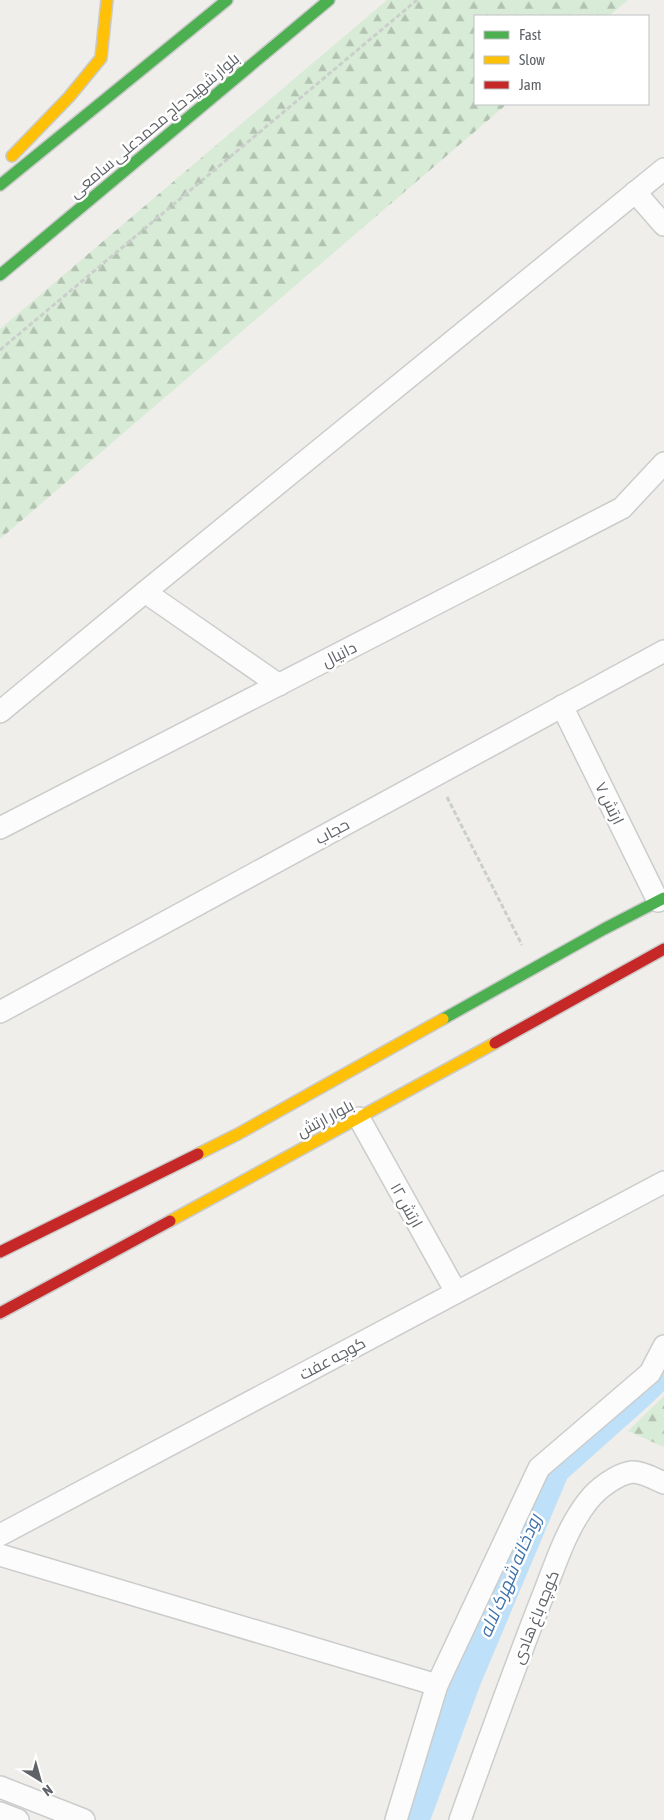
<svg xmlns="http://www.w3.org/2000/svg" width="664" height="1820" viewBox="0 0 664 1820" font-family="'Asap Condensed',Cairo,sans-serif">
  <defs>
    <pattern id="forest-firs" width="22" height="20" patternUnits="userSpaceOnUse" patternTransform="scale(1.25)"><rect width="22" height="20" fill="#d8ebd6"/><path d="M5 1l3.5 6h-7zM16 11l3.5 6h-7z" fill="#b2c2b1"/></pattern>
  </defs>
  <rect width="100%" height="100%" fill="#efeeea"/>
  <g fill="url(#forest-firs)">
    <polygon points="387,0 628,0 609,16 475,16 475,104 507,104 0,539 0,329"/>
    <polygon points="664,1396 664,1447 628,1431"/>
  </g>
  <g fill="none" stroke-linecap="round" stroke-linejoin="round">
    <polyline stroke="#bfe0f9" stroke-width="29" points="415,1820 467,1679 555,1470 638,1396 664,1371"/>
    <defs>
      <g id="street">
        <polyline points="635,192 664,225"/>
        <polyline points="145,592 279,685"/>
        <polyline points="562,706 658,901"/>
        <polyline points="0,712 145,592 664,169"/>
        <polyline points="0,828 622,508 664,463"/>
        <polyline points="0,1012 664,651"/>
        <polyline points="359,1118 456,1292"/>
        <polyline points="0,1535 664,1182"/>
        <polyline points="0,1555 437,1685"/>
        <polyline points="0,1787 84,1820"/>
        <polyline points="0,1813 18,1820"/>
        <polyline points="396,1820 437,1685 539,1468 650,1373 664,1346"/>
        <path d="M460,1820C486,1747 512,1675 540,1603C554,1569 565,1530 588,1501C597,1489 617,1474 632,1472C643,1472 655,1479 664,1483"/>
      </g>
      <g id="fast">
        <polyline points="0,185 227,0"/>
        <polyline points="0,275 329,0"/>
        <polyline points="443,1019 604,929 664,898"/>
      </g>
      <g id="slow">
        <polyline points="12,156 69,97 101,58 107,0"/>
        <polyline points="198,1154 238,1134 443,1019"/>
        <polyline points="170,1221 495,1043"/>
      </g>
      <g id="jam">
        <polyline points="495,1043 664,949"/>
        <polyline points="0,1252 198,1154"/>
        <polyline points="0,1313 170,1221"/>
      </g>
    </defs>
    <use href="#street" stroke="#cbcccc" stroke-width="24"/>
    <use href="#fast" stroke="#cacacb" stroke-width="14"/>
    <use href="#slow" stroke="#cacacb" stroke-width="14"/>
    <use href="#jam" stroke="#cacacb" stroke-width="14"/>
    <g stroke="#cacfcc" stroke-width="3" stroke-dasharray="5 2.5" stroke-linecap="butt">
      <polyline points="0,350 417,0"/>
      <polyline points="447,797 522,945"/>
    </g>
    <use href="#street" stroke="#fdfcfc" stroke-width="21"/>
    <use href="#fast" stroke="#4caf50" stroke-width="11"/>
    <use href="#slow" stroke="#ffc107" stroke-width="11"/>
    <use href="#jam" stroke="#c62828" stroke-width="11"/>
  </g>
  <g text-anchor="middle" stroke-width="5" stroke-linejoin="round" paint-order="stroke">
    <g font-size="16" fill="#5f6368" stroke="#fff">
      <text transform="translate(154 125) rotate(-40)" y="6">بلوار شهید حاج محمدعلی سامعی</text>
      <text transform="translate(339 654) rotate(-27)" y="6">دانیال</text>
      <text transform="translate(610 803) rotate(64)" y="6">ارتش ۷</text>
      <text transform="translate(332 831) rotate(-28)" y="6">حجاب</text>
      <text transform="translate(325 1118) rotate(-28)" y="6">بلوار ارتش</text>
      <text transform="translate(407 1205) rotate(61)" y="6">ارتش ۱۲</text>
      <text transform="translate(332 1358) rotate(-28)" y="6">کوچه عفت</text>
      <text transform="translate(535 1617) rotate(-68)" y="6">کوچه باغ هادی</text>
    </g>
    <g font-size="18" font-style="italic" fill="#4174aa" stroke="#fff">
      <text transform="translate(510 1576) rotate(-67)" y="6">رودخانه شهرک لاله</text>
    </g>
  </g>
  <rect x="474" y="15" width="175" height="90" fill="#ffffff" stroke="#bfc1c3"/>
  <rect x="484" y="31" width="25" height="8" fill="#4caf50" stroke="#bfc1c3"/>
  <text x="519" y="40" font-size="15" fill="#5f6368">Fast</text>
  <rect x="484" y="56" width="25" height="8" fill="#ffc107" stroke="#bfc1c3"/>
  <text x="519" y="65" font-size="15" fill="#5f6368">Slow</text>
  <rect x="484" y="81" width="25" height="8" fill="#c62828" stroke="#bfc1c3"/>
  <text x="519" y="90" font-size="15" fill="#5f6368">Jam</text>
  <g transform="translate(40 1780) rotate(143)" stroke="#ffffff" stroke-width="4" paint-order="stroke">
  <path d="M0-4L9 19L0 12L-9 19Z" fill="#5f6368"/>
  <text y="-8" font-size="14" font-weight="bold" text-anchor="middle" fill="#5f6368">N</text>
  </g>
</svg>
